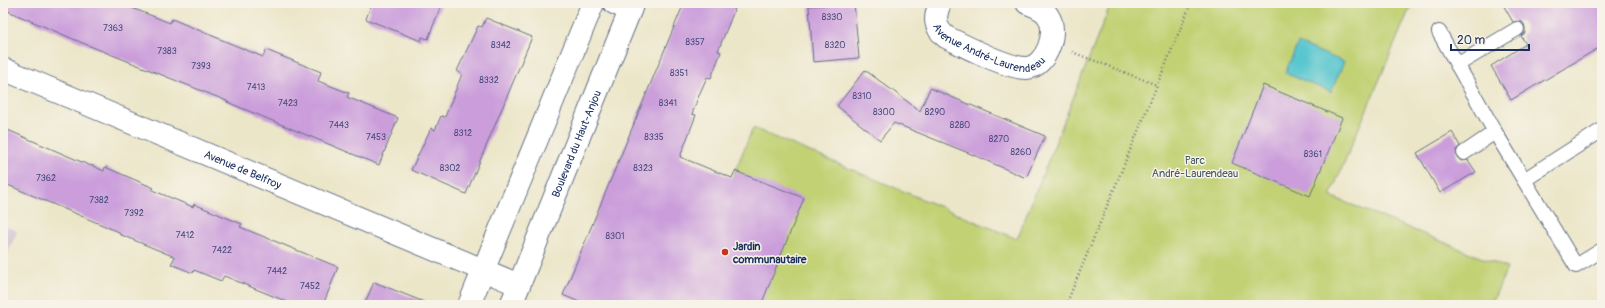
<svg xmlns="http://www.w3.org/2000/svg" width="1605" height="308" viewBox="0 0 1605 308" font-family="Pangolin,sans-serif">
  <rect width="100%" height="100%" fill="#f7f3e8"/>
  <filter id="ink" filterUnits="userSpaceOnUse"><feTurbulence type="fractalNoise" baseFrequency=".025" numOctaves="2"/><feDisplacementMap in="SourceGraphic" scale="8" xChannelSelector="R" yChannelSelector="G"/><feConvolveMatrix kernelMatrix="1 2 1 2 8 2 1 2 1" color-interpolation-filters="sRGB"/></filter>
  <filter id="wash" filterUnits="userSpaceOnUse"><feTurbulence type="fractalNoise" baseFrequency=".012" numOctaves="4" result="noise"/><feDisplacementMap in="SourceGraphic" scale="16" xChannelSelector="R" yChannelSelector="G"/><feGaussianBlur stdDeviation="0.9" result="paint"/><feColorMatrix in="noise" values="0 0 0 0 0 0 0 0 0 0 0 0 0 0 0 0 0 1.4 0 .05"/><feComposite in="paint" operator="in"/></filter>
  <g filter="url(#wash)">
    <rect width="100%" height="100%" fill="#ece6c9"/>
    <polygon fill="#cebed1" points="3,225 17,231 3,265"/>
    <polygon fill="#c1d173" stroke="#6e8068" points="1111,3 1412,3 1330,196 1507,268 1491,305 645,305 732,178 753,128 1017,239"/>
    <polygon fill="#59c6cf" stroke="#3a7a96" points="1298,43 1344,62 1331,92 1285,73"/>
    <g id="blocks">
      <g fill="#cb9edb">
        <polygon points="3,3 134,3 132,8 170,23 172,19 263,57 266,50 321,72 318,81 349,93 347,97 398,118 379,165 227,102 227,101 85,44 3,9"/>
        <polygon points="372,3 442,3 428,39 422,37 421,41 366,19"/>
        <polygon points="684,3 737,3 718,51 721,52 711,78 707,77 699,95 692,114 696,115 680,157 732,178 735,171 804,198 761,305 586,305 563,295"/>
        <polygon points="854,3 859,58 813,62 809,6"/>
        <polygon points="1502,3 1602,3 1602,46 1511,100 1491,66 1526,44 1521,36 1525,33 1525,28 1524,24 1521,21 1513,22"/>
        <polygon points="486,18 532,37 466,194 411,170 431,128 435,130 441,116 445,117 462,74 457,71 478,26 482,27"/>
        <polygon points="865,70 920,111 930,88 1045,136 1026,178 976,156 894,123 880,140 837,106"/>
        <polygon points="1263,85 1342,118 1310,196 1232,163"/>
        <polygon points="3,128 91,166 91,165 104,171 105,167 154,188 152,190 193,207 194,204 242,224 240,227 338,267 323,305 295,305 224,276 221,281 194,270 193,273 171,264 175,257 119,234 119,232 3,183"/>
        <polygon points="1452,132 1460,146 1456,150 1457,157 1461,161 1468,160 1476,172 1440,193 1417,153"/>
        <polygon points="374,282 429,304 429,305 364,305"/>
      </g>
    </g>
  </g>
  <g filter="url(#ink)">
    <use href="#blocks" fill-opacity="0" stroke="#646f83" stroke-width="1"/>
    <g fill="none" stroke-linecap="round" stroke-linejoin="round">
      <defs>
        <g id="lane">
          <polyline points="1439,32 1495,132 1576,266 1602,250"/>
          <polyline points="1457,65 1517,29"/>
          <polyline points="1464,153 1495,132"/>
          <polyline points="1524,180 1602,130"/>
        </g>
        <g id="street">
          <polyline points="614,3 630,10"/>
          <path id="s1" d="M940,3C934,18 934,27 946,37C965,46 1008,69 1027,68C1046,67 1059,31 1048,16C1044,9 1035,6 1027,3"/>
          <path id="s2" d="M3,69L519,285"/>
          <polyline points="469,305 593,3"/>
          <path id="s3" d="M511,305L633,3"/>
        </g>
      </defs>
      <use href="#lane" stroke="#646f83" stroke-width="16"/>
      <use href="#street" stroke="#646f83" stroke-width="24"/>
      <g stroke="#646f83" stroke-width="2.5" stroke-dasharray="1 3" stroke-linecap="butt">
        <polyline points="1072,52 1157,85"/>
        <polyline points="1066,305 1191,3"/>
      </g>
      <use href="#lane" stroke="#fff" stroke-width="14"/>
      <use href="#street" stroke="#fff" stroke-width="22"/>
    </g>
  </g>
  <circle fill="#c8321e" stroke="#f7f3e8" stroke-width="1.5" cx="725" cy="252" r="4"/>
  <g text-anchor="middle" stroke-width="3" stroke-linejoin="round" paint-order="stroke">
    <g font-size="9" fill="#474b7d">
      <text x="832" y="20">8330</text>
      <text x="113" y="31">7363</text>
      <text x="695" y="45">8357</text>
      <text x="501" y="48">8342</text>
      <text x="835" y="48">8320</text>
      <text x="167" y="54">7383</text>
      <text x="201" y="69">7393</text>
      <text x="679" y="76">8351</text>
      <text x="489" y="83">8332</text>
      <text x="256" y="90">7413</text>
      <text x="862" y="99">8310</text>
      <text x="288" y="106">7423</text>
      <text x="668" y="106">8341</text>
      <text x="884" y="115">8300</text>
      <text x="935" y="115">8290</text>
      <text x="339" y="128">7443</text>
      <text x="960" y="128">8280</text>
      <text x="463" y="136">8312</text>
      <text x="376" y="140">7453</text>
      <text x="654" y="140">8335</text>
      <text x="999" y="142">8270</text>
      <text x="1021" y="155">8260</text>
      <text x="1313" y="157">8361</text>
      <text x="450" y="171">8302</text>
      <text x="643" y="171">8323</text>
      <text x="46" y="181">7362</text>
      <text x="99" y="203">7382</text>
      <text x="134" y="216">7392</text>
      <text x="185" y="238">7412</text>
      <text x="615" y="239">8301</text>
      <text x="222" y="253">7422</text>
      <text x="277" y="274">7442</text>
      <text x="310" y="289">7452</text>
    </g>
    <g font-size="11" fill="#1b2f5e" stroke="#f7f3e8">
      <text dy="4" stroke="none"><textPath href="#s1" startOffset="83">Avenue André-Laurendeau</textPath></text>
      <text dy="4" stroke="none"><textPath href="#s3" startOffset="174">Boulevard du Haut-Anjou</textPath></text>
      <text dy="4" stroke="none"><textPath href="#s2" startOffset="260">Avenue de Belfroy</textPath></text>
    </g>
    <g font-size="11" fill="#445863" stroke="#f7f3e8">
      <text x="1195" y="164">Parc<tspan x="1195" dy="13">André-Laurendeau</tspan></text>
    </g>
    <g font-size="11" font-weight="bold" fill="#1b2f5e" stroke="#f7f3e8" text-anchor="start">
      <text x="733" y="250">Jardin<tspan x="733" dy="13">communautaire</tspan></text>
    </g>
  </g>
  <rect width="1605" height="308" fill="none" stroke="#f7f3e8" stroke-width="16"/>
  <path d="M1451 44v6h78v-6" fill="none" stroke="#1b2f5e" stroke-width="2"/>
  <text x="1457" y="44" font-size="12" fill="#1b2f5e" stroke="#f7f3e8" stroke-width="3" paint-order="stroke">20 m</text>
</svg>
